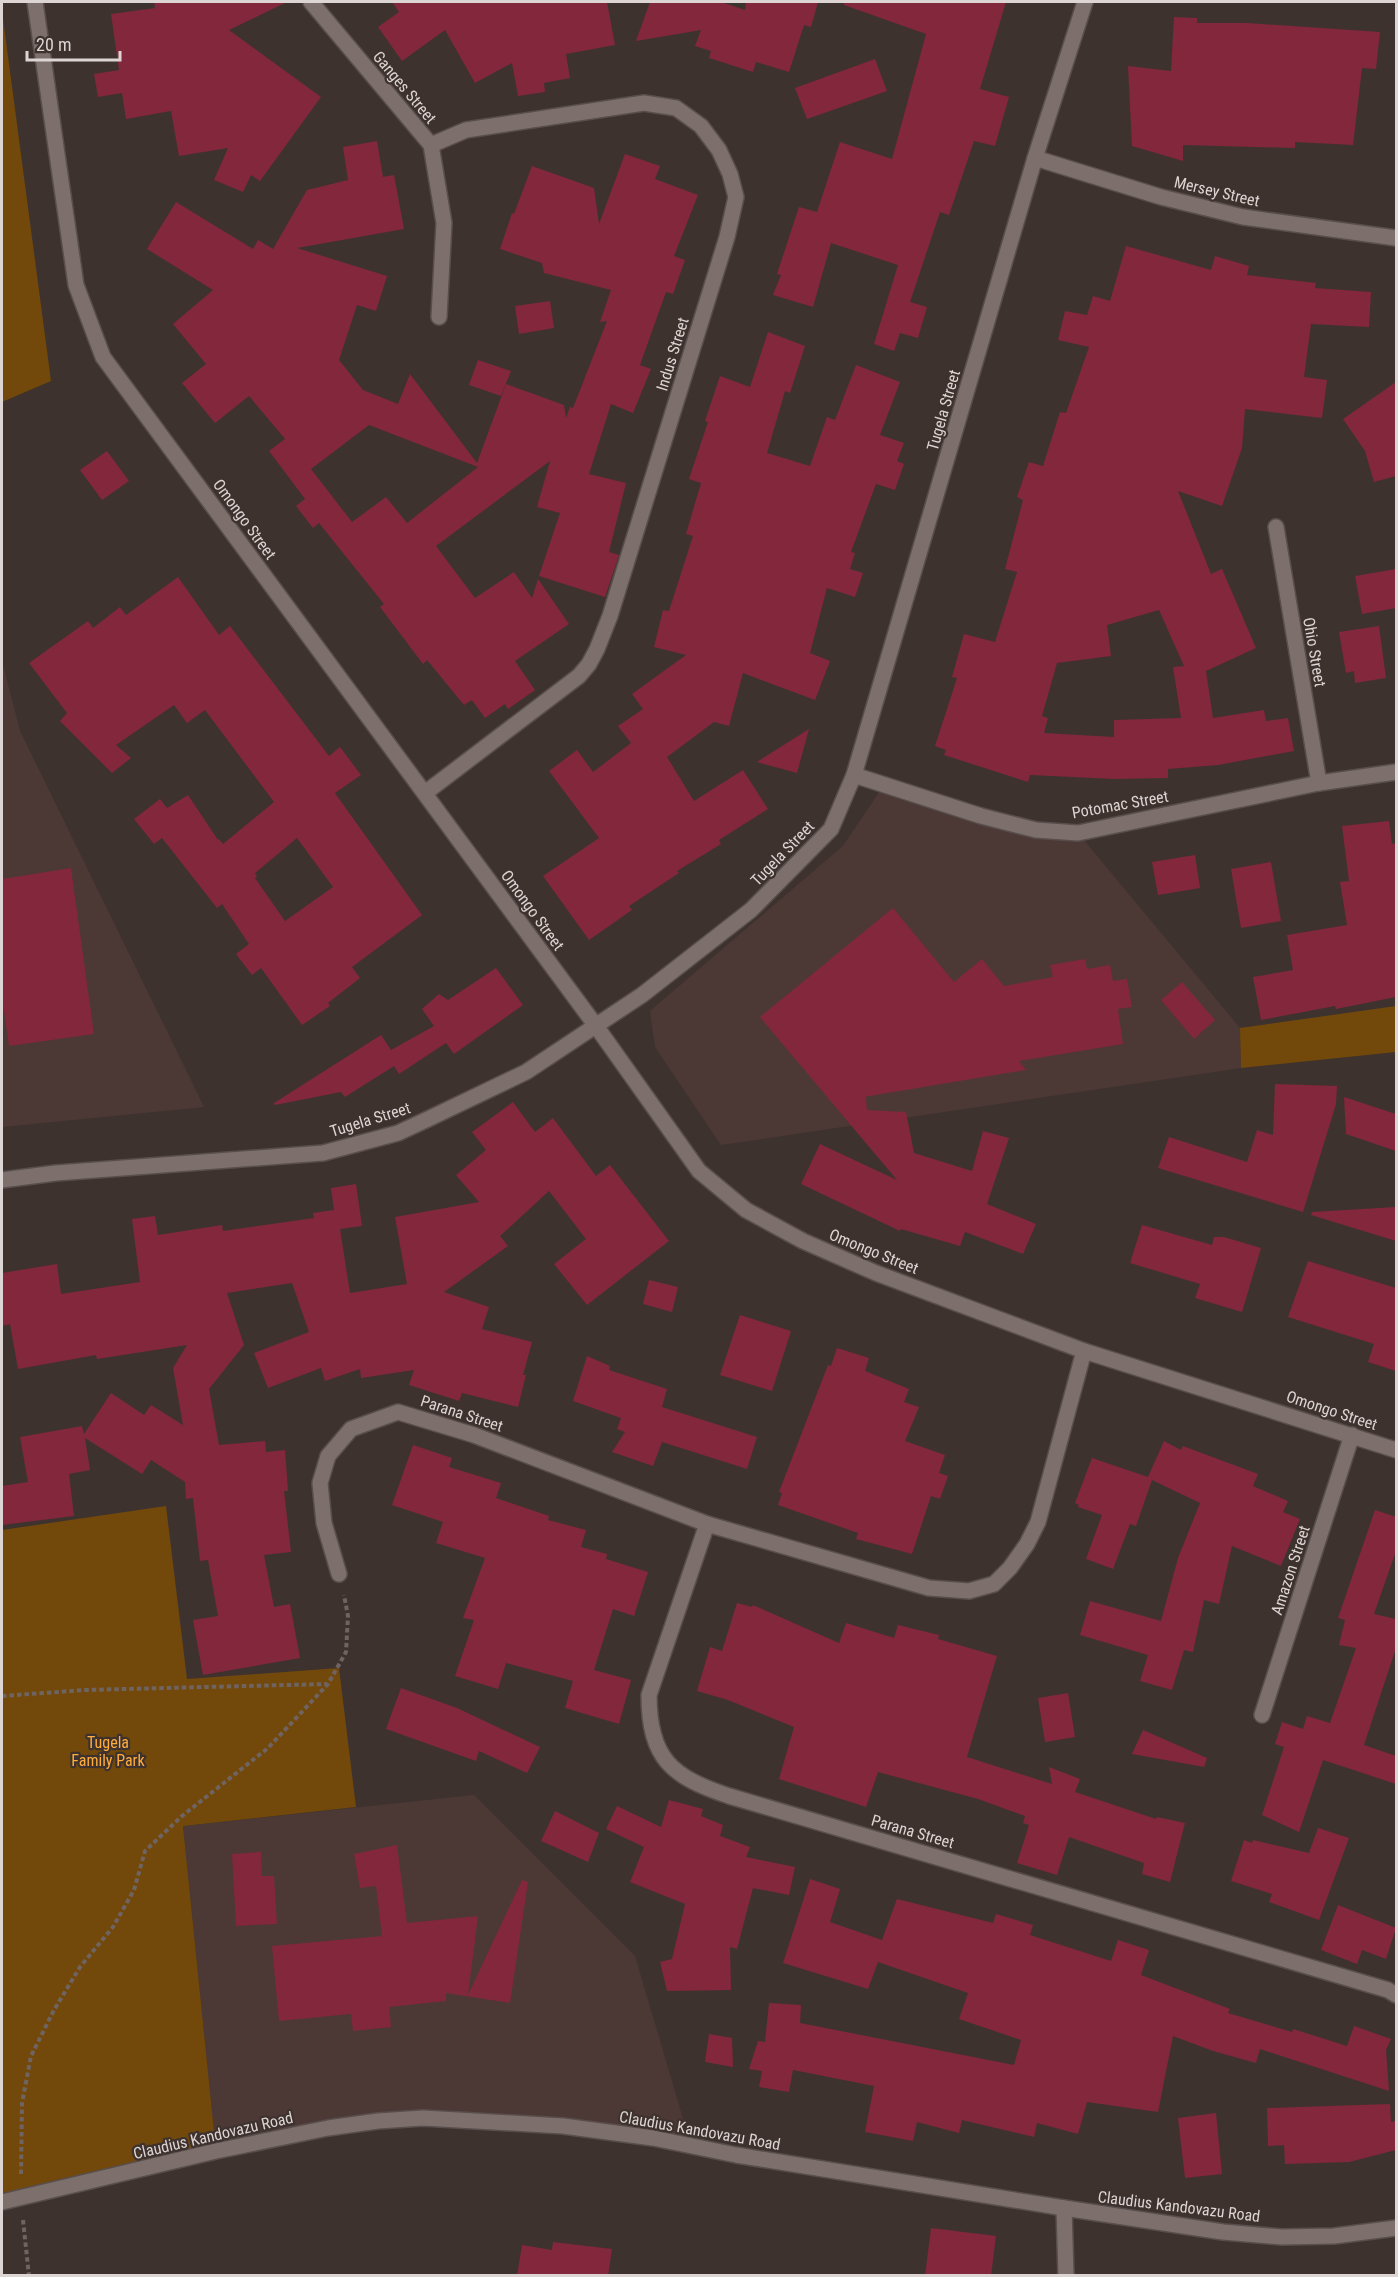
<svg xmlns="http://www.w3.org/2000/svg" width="1398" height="2277" viewBox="0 0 1398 2277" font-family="'Roboto Condensed',sans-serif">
  <rect width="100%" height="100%" fill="#3e322f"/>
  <g fill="#4c3936">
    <polygon points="2,661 20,731 204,1107 2,1127"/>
    <polygon points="884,785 1078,833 1240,1028 1241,1068 721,1145 655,1047 650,1011 843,846"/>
    <polygon points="474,1795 635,1956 691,2146 411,2119 216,2151 183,1826"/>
  </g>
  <g fill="#72490a">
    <polygon points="2,11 51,381 2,402"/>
    <polygon points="1396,1006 1396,1052 1241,1068 1240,1028"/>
    <polygon points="166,1506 187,1679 339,1668 356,1807 183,1826 216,2151 2,2202 2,1530"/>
  </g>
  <g fill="#82273c" fill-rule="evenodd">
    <polygon points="154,2 287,2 229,30 321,97 260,181 251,175 243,192 214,180 228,148 179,156 171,111 126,119 122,93 98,97 94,74 119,70 111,14 155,8"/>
    <polygon points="392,2 607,2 615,45 566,54 570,78 544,83 545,92 518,96 512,63 475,83 445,30 402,61 378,27 399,12"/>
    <polygon points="650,2 721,2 745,10 746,2 818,2 811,27 804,25 789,72 756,62 753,72 709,58 711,51 695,46 701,30 636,41"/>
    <polygon points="844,2 1006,2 980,89 1009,97 995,146 974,141 949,215 940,212 910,302 927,307 918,338 900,333 894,351 874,344 898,265 831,243 813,307 773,295 781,275 777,274 799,207 817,212 840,142 892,159 926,34 844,5"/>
    <polygon points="1174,17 1197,18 1197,23 1247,23 1380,32 1376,69 1362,68 1353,145 1295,142 1295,148 1183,145 1183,161 1132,146 1128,66 1171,71"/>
    <polygon points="875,59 887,91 807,119 795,88"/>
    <path d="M377,141L383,177L394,175L404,229L297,248L387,276L376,311L357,305L339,360L363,390L398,404L410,374L477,463L506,384L564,405L566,418L570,407L573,408L607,321L600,322L611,290L544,273L542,263L500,249L512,213L514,214L532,166L594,188L599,224L625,154L660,166L655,179L698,195L674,256L685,260L673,294L666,292L640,365L651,369L633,413L611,404L589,474L626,483L609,552L619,555L605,597L539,576L560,513L537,507L550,461L436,546L475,598L514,572L532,598L538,579L569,624L515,661L535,690L508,709L505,704L485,718L472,700L464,705L427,660L423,664L380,607L384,604L319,523L313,528L296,506L305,499L269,451L285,439L249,396L215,423L182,383L206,364L173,324L213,290L147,249L176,202L253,249L258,240L273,249L307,190L348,180L343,147ZM369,425L478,467L407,523L386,497L352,522L311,469Z"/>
    <path d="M1126,246L1211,270L1215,256L1249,266L1247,275L1316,283L1315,288L1371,292L1369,327L1311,324L1304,377L1327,380L1322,418L1245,409L1242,448L1222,506L1178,491L1211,574L1222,569L1256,648L1206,671L1213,718L1264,710L1266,721L1288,718L1294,751L1218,765L1168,769V778L1115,779L1030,775L1028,782L944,755L946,750L935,746L957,678L952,677L964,634L995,642L1017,572L1005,569L1023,500L1017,497L1029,462L1043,466L1060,412L1066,413L1089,347L1058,340L1065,311L1087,315L1093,296L1110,301ZM1159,610L1184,666L1173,667L1181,718L1114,720V737L1044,733L1048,718L1042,716L1057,663L1111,656L1107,625Z"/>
    <polygon points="550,301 554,328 519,334 515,306"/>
    <polygon points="768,332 805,346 790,393 785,391 767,453 810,466 827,417 835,420 856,365 900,382 880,435 904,443 897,461 904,464 895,490 876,484 851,552 855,553 850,569 863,573 855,597 827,588 810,653 830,661 815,700 743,673 729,726 714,722 667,757 694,801 743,770 768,809 719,840 721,844 677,871 679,873 629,906 632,910 589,940 543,876 599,838 549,771 577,750 593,772 631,743 618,726 643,709 632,694 686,655 654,647 663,610 669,611 693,536 686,534 701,483 689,479 708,422 705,421 720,376 750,387"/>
    <polygon points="478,360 511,371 501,396 469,385"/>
    <polygon points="1396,382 1396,476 1374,482 1365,451 1343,419"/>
    <polygon points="107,451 129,481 102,500 80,470"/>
    <polygon points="1396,569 1396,608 1362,614 1355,576"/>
    <path d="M178,577L219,635L230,626L329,756L340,747L361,775L335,793L422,915L352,967L360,978L328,1003L330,1006L302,1025L261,968L252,975L236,954L249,944L222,904L217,908L162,838L154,844L134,819L160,799L167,808L188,795L218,840L219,839L223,844L274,802L205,710L187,723L174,705L116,745L131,758L112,773L60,721L67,713L29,663L88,621L93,628L120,607L126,615ZM297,838L333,887L285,921L255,878L257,877L255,873Z"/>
    <polygon points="1379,626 1386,678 1355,683 1354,671 1346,673 1339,632"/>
    <polygon points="809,729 797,773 757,762"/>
    <polygon points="1389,821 1392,844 1396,843 1396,997 1336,1009 1335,1006 1261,1020 1253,977 1293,970 1287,935 1347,925 1340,882 1349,881 1342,826"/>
    <polygon points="1195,855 1200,888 1158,895 1152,862"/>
    <polygon points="1271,862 1281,921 1241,928 1231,869"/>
    <polygon points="71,868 94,1034 9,1046 2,997 2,879"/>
    <polygon points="893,908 954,982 982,959 1004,986 1053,977 1050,965 1085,959 1087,969 1110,965 1113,981 1127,979 1132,1007 1118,1009 1123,1044 1019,1061 1026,1070 864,1097 866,1097 867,1110 906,1112 914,1153 972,1171 983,1131 1009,1138 987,1204 1036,1224 1023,1254 965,1232 960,1246 901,1229 900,1231 801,1184 820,1144 897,1180 760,1017"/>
    <polygon points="496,968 523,1005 454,1054 446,1043 399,1074 394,1066 345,1097 341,1092 275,1105 274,1103 381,1035 391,1050 434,1026 422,1009 439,994 448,1000"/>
    <polygon points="1182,982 1215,1020 1194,1039 1161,1000"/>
    <polygon points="1275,1084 1337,1086 1336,1104 1303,1212 1158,1168 1169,1137 1247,1162 1257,1130 1273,1135"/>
    <polygon points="1344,1097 1396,1114 1396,1151 1346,1134"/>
    <polygon points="513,1102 535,1132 553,1118 596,1176 610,1165 669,1241 587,1305 554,1264 586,1239 549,1191 500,1236 508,1246 444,1292 489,1307 482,1329 532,1342 523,1375 526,1375 518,1407 462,1393 459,1401 409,1385 414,1370 361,1378 360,1369 325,1381 321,1368 268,1388 254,1353 309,1332 292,1283 227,1293 244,1345 209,1389 219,1445 265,1441 266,1452 285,1450 288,1491 284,1491 291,1552 264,1555 274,1607 290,1604 300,1658 203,1675 193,1620 218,1616 208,1560 200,1561 193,1498 186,1499 185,1482 151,1460 142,1474 85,1438 90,1470 69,1474 74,1516 2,1525 2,1486 28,1482 20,1437 82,1426 84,1434 111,1393 144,1415 151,1405 183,1425 173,1368 187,1345 97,1359 96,1355 18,1369 10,1324 2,1326 2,1273 57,1264 61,1294 140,1282 132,1219 155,1216 158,1235 222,1225 223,1231 314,1218 313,1213 334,1210 331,1188 356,1184 362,1226 340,1229 350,1293 407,1284 395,1217 479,1202 456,1175 486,1150 472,1132"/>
    <polygon points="1396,1207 1396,1241 1311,1215 1312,1212"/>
    <polygon points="1142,1225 1212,1245 1214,1237 1224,1237 1261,1248 1242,1312 1195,1298 1200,1284 1130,1263"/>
    <polygon points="1308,1261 1396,1288 1396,1371 1368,1362 1374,1344 1288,1317"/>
    <polygon points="649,1280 678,1287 672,1312 643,1304"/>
    <polygon points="740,1315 791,1331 772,1391 720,1375"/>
    <polygon points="837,1348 869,1358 865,1371 909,1389 904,1402 919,1407 905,1441 945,1455 939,1473 948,1476 940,1499 931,1496 912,1554 856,1539 858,1533 778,1505 782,1493 779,1492 828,1365 831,1366"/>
    <polygon points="587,1356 610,1366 609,1370 667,1389 662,1407 757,1437 747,1469 662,1442 653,1466 612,1452 625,1432 617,1429 621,1418 573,1401"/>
    <polygon points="1164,1441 1181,1450 1183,1446 1258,1474 1253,1486 1288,1501 1283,1512 1300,1519 1281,1566 1232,1546 1219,1604 1204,1600 1193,1652 1184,1650 1172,1690 1140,1681 1148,1655 1080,1635 1090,1601 1161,1621 1178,1558 1200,1503 1152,1480 1136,1526 1130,1524 1113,1569 1086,1559 1102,1515 1078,1507 1079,1505 1075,1503 1092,1458 1148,1477"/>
    <polygon points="413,1445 452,1458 449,1467 501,1483 496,1498 549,1516 548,1520 586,1530 581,1547 607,1554 606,1559 648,1572 634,1616 613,1609 594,1670 631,1680 619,1724 565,1708 573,1681 506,1663 498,1689 455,1676 474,1620 463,1618 485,1558 436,1543 443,1522 392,1505"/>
    <polygon points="1375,1510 1396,1517 1396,1551 1374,1614 1396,1619 1396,1648 1364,1745 1396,1756 1396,1784 1323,1760 1299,1832 1262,1815 1284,1747 1275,1744 1282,1722 1303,1729 1307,1716 1330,1723 1356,1648 1339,1645 1345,1620 1338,1618"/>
    <polygon points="737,1603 752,1607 753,1605 839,1643 846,1623 894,1638 898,1625 939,1635 938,1639 997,1656 967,1757 1052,1784 1049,1767 1080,1779 1075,1792 1156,1819 1157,1817 1185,1823 1170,1882 1142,1874 1144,1863 1069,1837 1057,1875 1017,1863 1029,1825 1023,1823 1025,1816 978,1799 878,1772 866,1807 779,1779 794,1727 728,1700 697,1691 710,1647 722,1651"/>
    <polygon points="401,1688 457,1708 540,1747 527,1773 479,1751 476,1761 386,1729"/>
    <polygon points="1068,1693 1075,1737 1045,1742 1038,1698"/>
    <polygon points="1143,1730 1207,1758 1204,1767 1132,1754"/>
    <polygon points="669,1800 703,1809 701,1816 723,1825 720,1836 750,1847 746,1857 795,1867 789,1895 753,1888 737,1949 730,1947 731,1990 667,1991 660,1962 672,1959 685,1904 630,1882 644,1847 606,1829 617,1806 661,1827"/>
    <polygon points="555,1811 599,1833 588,1862 541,1841"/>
    <polygon points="1318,1828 1349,1838 1319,1920 1269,1902 1272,1894 1231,1881 1244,1840 1252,1843 1253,1840 1309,1853"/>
    <polygon points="397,1845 407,1923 478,1916 468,1995 522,1880 528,1882 510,2003 446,1993 446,2001 389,2007 391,2027 353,2031 351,2014 279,2021 272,1946 382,1936 376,1886 360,1888 354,1854"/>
    <polygon points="261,1852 262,1876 274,1876 277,1924 236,1926 232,1854"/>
    <polygon points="810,1879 840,1889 830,1922 882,1940 897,1899 993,1923 996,1914 1033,1925 1030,1935 1111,1961 1118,1940 1149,1950 1141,1975 1230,2009 1228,2013 1292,2032 1293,2029 1347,2046 1354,2026 1391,2039 1386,2050 1389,2091 1260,2049 1256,2063 1213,2051 1173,2036 1158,2112 1087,2102 1078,2134 1037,2123 1034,2137 962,2120 959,2133 917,2122 913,2141 865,2132 874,2086 793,2070 789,2092 759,2087 762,2071 749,2069 758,2041 765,2042 769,2003 801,2005 800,2023 1014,2065 1021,2040 959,2019 968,1993 878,1962 868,1989 783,1963"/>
    <polygon points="1338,1905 1396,1928 1386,1959 1362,1950 1357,1964 1321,1950"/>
    <polygon points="709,2034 732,2038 733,2067 705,2062"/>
    <polygon points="1390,2104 1391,2122 1396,2121 1396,2150 1349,2162 1285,2164 1284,2145 1268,2146 1267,2108"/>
    <polygon points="1216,2113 1222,2174 1185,2178 1178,2118"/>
    <polygon points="931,2228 996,2236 991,2276 925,2276"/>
    <polygon points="553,2242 612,2249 608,2276 517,2276 522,2245 552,2250"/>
  </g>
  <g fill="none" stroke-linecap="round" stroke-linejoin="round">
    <defs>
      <g id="minor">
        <polyline points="35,2 76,285 103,357 596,1026 699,1171 746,1210 803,1241 876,1273 1084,1351 1396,1450"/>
        <polyline points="311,2 431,145 444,223 439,317"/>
        <polyline points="1035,158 1161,197 1243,217 1396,238"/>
        <polyline points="1276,527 1319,783"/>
        <polyline points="854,775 981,816 1036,830 1078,833 1319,783 1396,772"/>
        <polyline points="425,793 579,676 589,664 597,649 610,616 727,237 736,197 730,174 719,150 701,126 676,108 644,103 466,130 431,145"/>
        <polyline points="2,1180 56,1173 323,1153 398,1133 428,1119 526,1072 642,995 751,910 831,829 854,775 1035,158 1085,2"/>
        <path d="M707,1524L649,1695C649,1759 672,1777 729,1796L1388,1990L1396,1995"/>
        <polyline points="339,1574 324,1523 320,1483 328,1456 351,1429 398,1412 474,1435 707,1524 929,1588 969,1591 994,1584 1010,1568 1027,1544 1038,1522 1084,1351"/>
        <polyline points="1262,1715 1352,1435"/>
        <polyline points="1064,2208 1066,2276"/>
      </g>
      <polyline id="tertiary" points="2,2202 216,2151 328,2128 378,2121 423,2118 563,2126 653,2138 736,2155 1064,2208 1223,2232 1282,2237 1334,2236 1396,2228"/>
    </defs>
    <use href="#minor" stroke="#584e4c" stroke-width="18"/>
    <use href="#tertiary" stroke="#584e4c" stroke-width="18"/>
    <g stroke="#6f6462" stroke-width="4" stroke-dasharray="4.5 3" stroke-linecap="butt">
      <polyline points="2,1696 85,1690 327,1684"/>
      <polyline points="21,2174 22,2103 31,2056 54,2010 80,1967 113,1927 134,1890 145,1851 182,1816 268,1748 328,1684 346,1652 348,1616 344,1595"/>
      <polyline points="23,2220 29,2276"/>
    </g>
    <use href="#minor" stroke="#7d6f6c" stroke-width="15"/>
    <use href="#tertiary" stroke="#7d6f6c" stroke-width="15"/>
  </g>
  <g text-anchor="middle" stroke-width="4.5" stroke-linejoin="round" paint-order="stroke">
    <g font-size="16" fill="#ddd5d3" stroke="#3e322f">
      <text transform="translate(405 87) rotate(50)" y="6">Ganges Street</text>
      <text transform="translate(1217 191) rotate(13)" y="6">Mersey Street</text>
      <text transform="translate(672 354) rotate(-73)" y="6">Indus Street</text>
      <text transform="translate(943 410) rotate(-74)" y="6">Tugela Street</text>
      <text transform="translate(245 519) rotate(54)" y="6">Omongo Street</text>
      <text transform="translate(1315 652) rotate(80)" y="6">Ohio Street</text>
      <text transform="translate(1120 804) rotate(-10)" y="6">Potomac Street</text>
      <text transform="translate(782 853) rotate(-46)" y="6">Tugela Street</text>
      <text transform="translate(533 910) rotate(54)" y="6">Omongo Street</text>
      <text transform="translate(370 1119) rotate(-17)" y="6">Tugela Street</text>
      <text transform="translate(874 1251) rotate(22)" y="6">Omongo Street</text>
      <text transform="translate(1332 1410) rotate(18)" y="6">Omongo Street</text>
      <text transform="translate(462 1413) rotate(18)" y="6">Parana Street</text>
      <text transform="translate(1290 1570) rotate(-72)" y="6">Amazon Street</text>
      <text transform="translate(913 1831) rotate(16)" y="6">Parana Street</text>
      <text transform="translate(700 2130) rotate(10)" y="6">Claudius Kandovazu Road</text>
      <text transform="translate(213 2135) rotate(-13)" y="6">Claudius Kandovazu Road</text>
      <text transform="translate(1179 2206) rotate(7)" y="6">Claudius Kandovazu Road</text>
    </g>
    <g font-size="16" fill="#ffad3b" stroke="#3e322f">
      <text x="108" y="1748">Tugela<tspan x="108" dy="18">Family Park</tspan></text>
    </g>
  </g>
  <rect width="1398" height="2277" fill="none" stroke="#ddd5d3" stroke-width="6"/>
  <path d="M27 51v9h93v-9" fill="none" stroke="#ddd5d3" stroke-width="3"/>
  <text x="36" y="51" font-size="18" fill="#ddd5d3" stroke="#3e322f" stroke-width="4.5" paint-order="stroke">20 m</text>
</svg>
